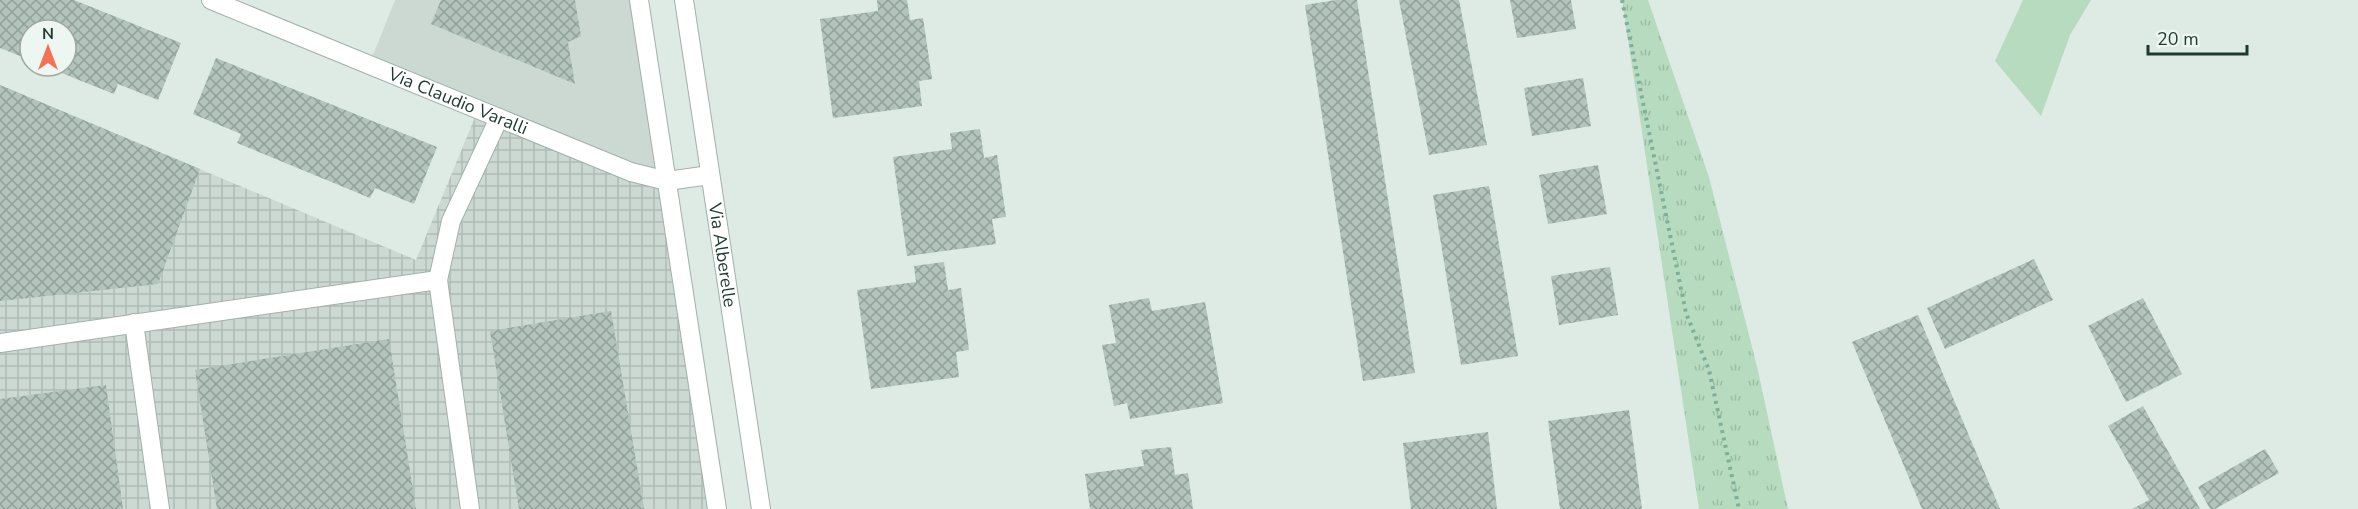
<svg xmlns="http://www.w3.org/2000/svg" width="2358" height="509" viewBox="0 0 2358 509" font-family="'Nunito Sans',sans-serif">
  <defs>
    <pattern id="industrial-grid" width="8" height="8" patternUnits="userSpaceOnUse" patternTransform="scale(1.5)"><rect width="8" height="8" fill="#ccd9d3"/><path d="M0 4h8M4 0v8" fill="none" stroke="#afbbb6"/></pattern>
    <pattern id="park-tufts" width="24" height="20" patternUnits="userSpaceOnUse" patternTransform="scale(1.5)"><rect width="24" height="20" fill="#b6dbbe"/><path d="M3 7l-1-3M5 7V3M7 7l1-3M15 17l-1-3M17 17v-4M19 17l1-3" fill="none" stroke="#9cbda4"/></pattern>
    <pattern id="building-cross-hatch" width="8" height="8" patternUnits="userSpaceOnUse" patternTransform="scale(1.5)"><rect width="8" height="8" fill="#b3c4bd"/><path d="M0 0l8 8M0 8l8-8" fill="none" stroke="#91a09a"/></pattern>
  </defs>
  <rect width="100%" height="100%" fill="#deeae4"/>
  <polygon fill="#ccd9d3" points="395,0 639,0 667,181 369,65"/>
  <polygon fill="url(#industrial-grid)" points="0,85 416,260 478,110 667,181 717,509 0,509"/>
  <polygon fill="#b6dbbe" points="2023,0 2091,0 2070,35 2041,116 1995,61"/>
  <polygon fill="url(#park-tufts)" points="1622,0 1648,0 1709,177 1758,371 1788,509 1699,509"/>
  <g fill="url(#building-cross-hatch)">
    <polygon points="0,0 74,0 181,43 158,100 118,84 114,94 44,66 66,66 66,30 30,30 30,60 0,48"/>
    <polygon points="441,0 575,0 581,36 568,42 575,84 431,24"/>
    <polygon points="877,0 907,0 910,20 923,18 932,79 919,81 922,106 833,118 820,19 878,11"/>
    <polygon points="1336,0 1357,0 1415,373 1363,381 1305,5"/>
    <polygon points="1399,0 1459,0 1487,145 1429,155"/>
    <polygon points="1510,0 1571,0 1576,29 1517,38"/>
    <polygon points="216,58 437,147 414,204 375,188 370,198 237,143 241,134 193,114"/>
    <polygon points="1583,78 1591,126 1532,136 1524,88"/>
    <polygon points="0,85 200,169 158,284 0,301"/>
    <polygon points="980,129 984,158 997,155 1006,217 992,219 996,244 907,256 893,157 952,149 950,133"/>
    <polygon points="1598,165 1607,214 1548,224 1539,175"/>
    <polygon points="1489,186 1518,356 1461,365 1433,195"/>
    <polygon points="2034,259 2053,300 1945,349 1927,308"/>
    <polygon points="944,262 948,290 961,288 969,350 956,352 959,377 871,389 857,290 916,282 914,266"/>
    <polygon points="1610,267 1618,315 1559,325 1551,276"/>
    <polygon points="1149,298 1152,311 1205,302 1223,403 1130,419 1127,403 1114,406 1102,345 1116,343 1109,305"/>
    <polygon points="2143,298 2182,374 2126,402 2088,326"/>
    <polygon points="611,311 644,509 519,509 490,331"/>
    <polygon points="1918,315 2000,509 1922,509 1852,342"/>
    <polygon points="389,339 416,509 217,509 195,370"/>
    <polygon points="106,385 123,509 0,509 0,399"/>
    <polygon points="2143,406 2200,509 2132,509 2149,500 2108,426"/>
    <polygon points="1629,410 1642,509 1560,509 1548,421"/>
    <polygon points="1488,432 1497,509 1411,509 1403,443"/>
    <polygon points="1171,447 1175,475 1188,473 1193,509 1090,509 1085,474 1144,466 1141,450"/>
    <polygon points="2265,449 2279,473 2215,509 2210,509 2198,487"/>
  </g>
  <g fill="none" stroke-linecap="round" stroke-linejoin="round">
    <defs>
      <g id="lane">
        <polyline points="134,323 160,509"/>
        <polyline points="0,343 438,280"/>
        <polyline points="470,509 438,280 451,221 499,118"/>
      </g>
      <g id="street">
        <path id="s1" d="M211,0L631,172L667,181L710,175"/>
        <polyline points="639,0 717,509"/>
        <path id="s2" d="M684,0L761,509"/>
      </g>
    </defs>
    <use href="#lane" stroke="#a1b1ab" stroke-width="20"/>
    <use href="#street" stroke="#a1b1ab" stroke-width="20"/>
    <polyline stroke="#7eae9c" stroke-width="4" stroke-dasharray="3 4.5" stroke-linecap="butt" points="1622,0 1686,313 1709,370 1739,509"/>
    <use href="#lane" stroke="#fff" stroke-width="18"/>
    <use href="#street" stroke="#fff" stroke-width="18"/>
  </g>
  <g text-anchor="middle" stroke-width="4.5" stroke-linejoin="round" paint-order="stroke">
    <g font-size="18" fill="#1f3931" stroke="#eef6f2">
      <text dy="6" stroke="none"><textPath href="#s1" startOffset="267">Via Claudio Varalli</textPath></text>
      <text dy="6" stroke="none"><textPath href="#s2" startOffset="258">Via Alberelle</textPath></text>
    </g>
  </g>
  <g transform="translate(48 48)"><circle r="28" fill="#eef6f2" stroke="#9baaa5" stroke-width="1.5"/>
  <path d="M0-4.5L10 22L0 15L-10 22Z" fill="#f37253"/>
  <text y="-9" font-size="16" font-weight="bold" text-anchor="middle" fill="#1f3931">N</text>
  </g>
  <path d="M2148 45v9h99v-9" fill="none" stroke="#1f3931" stroke-width="3"/>
  <text x="2157" y="45" font-size="18" fill="#1f3931" stroke="#eef6f2" stroke-width="4.5" paint-order="stroke">20 m</text>
</svg>
